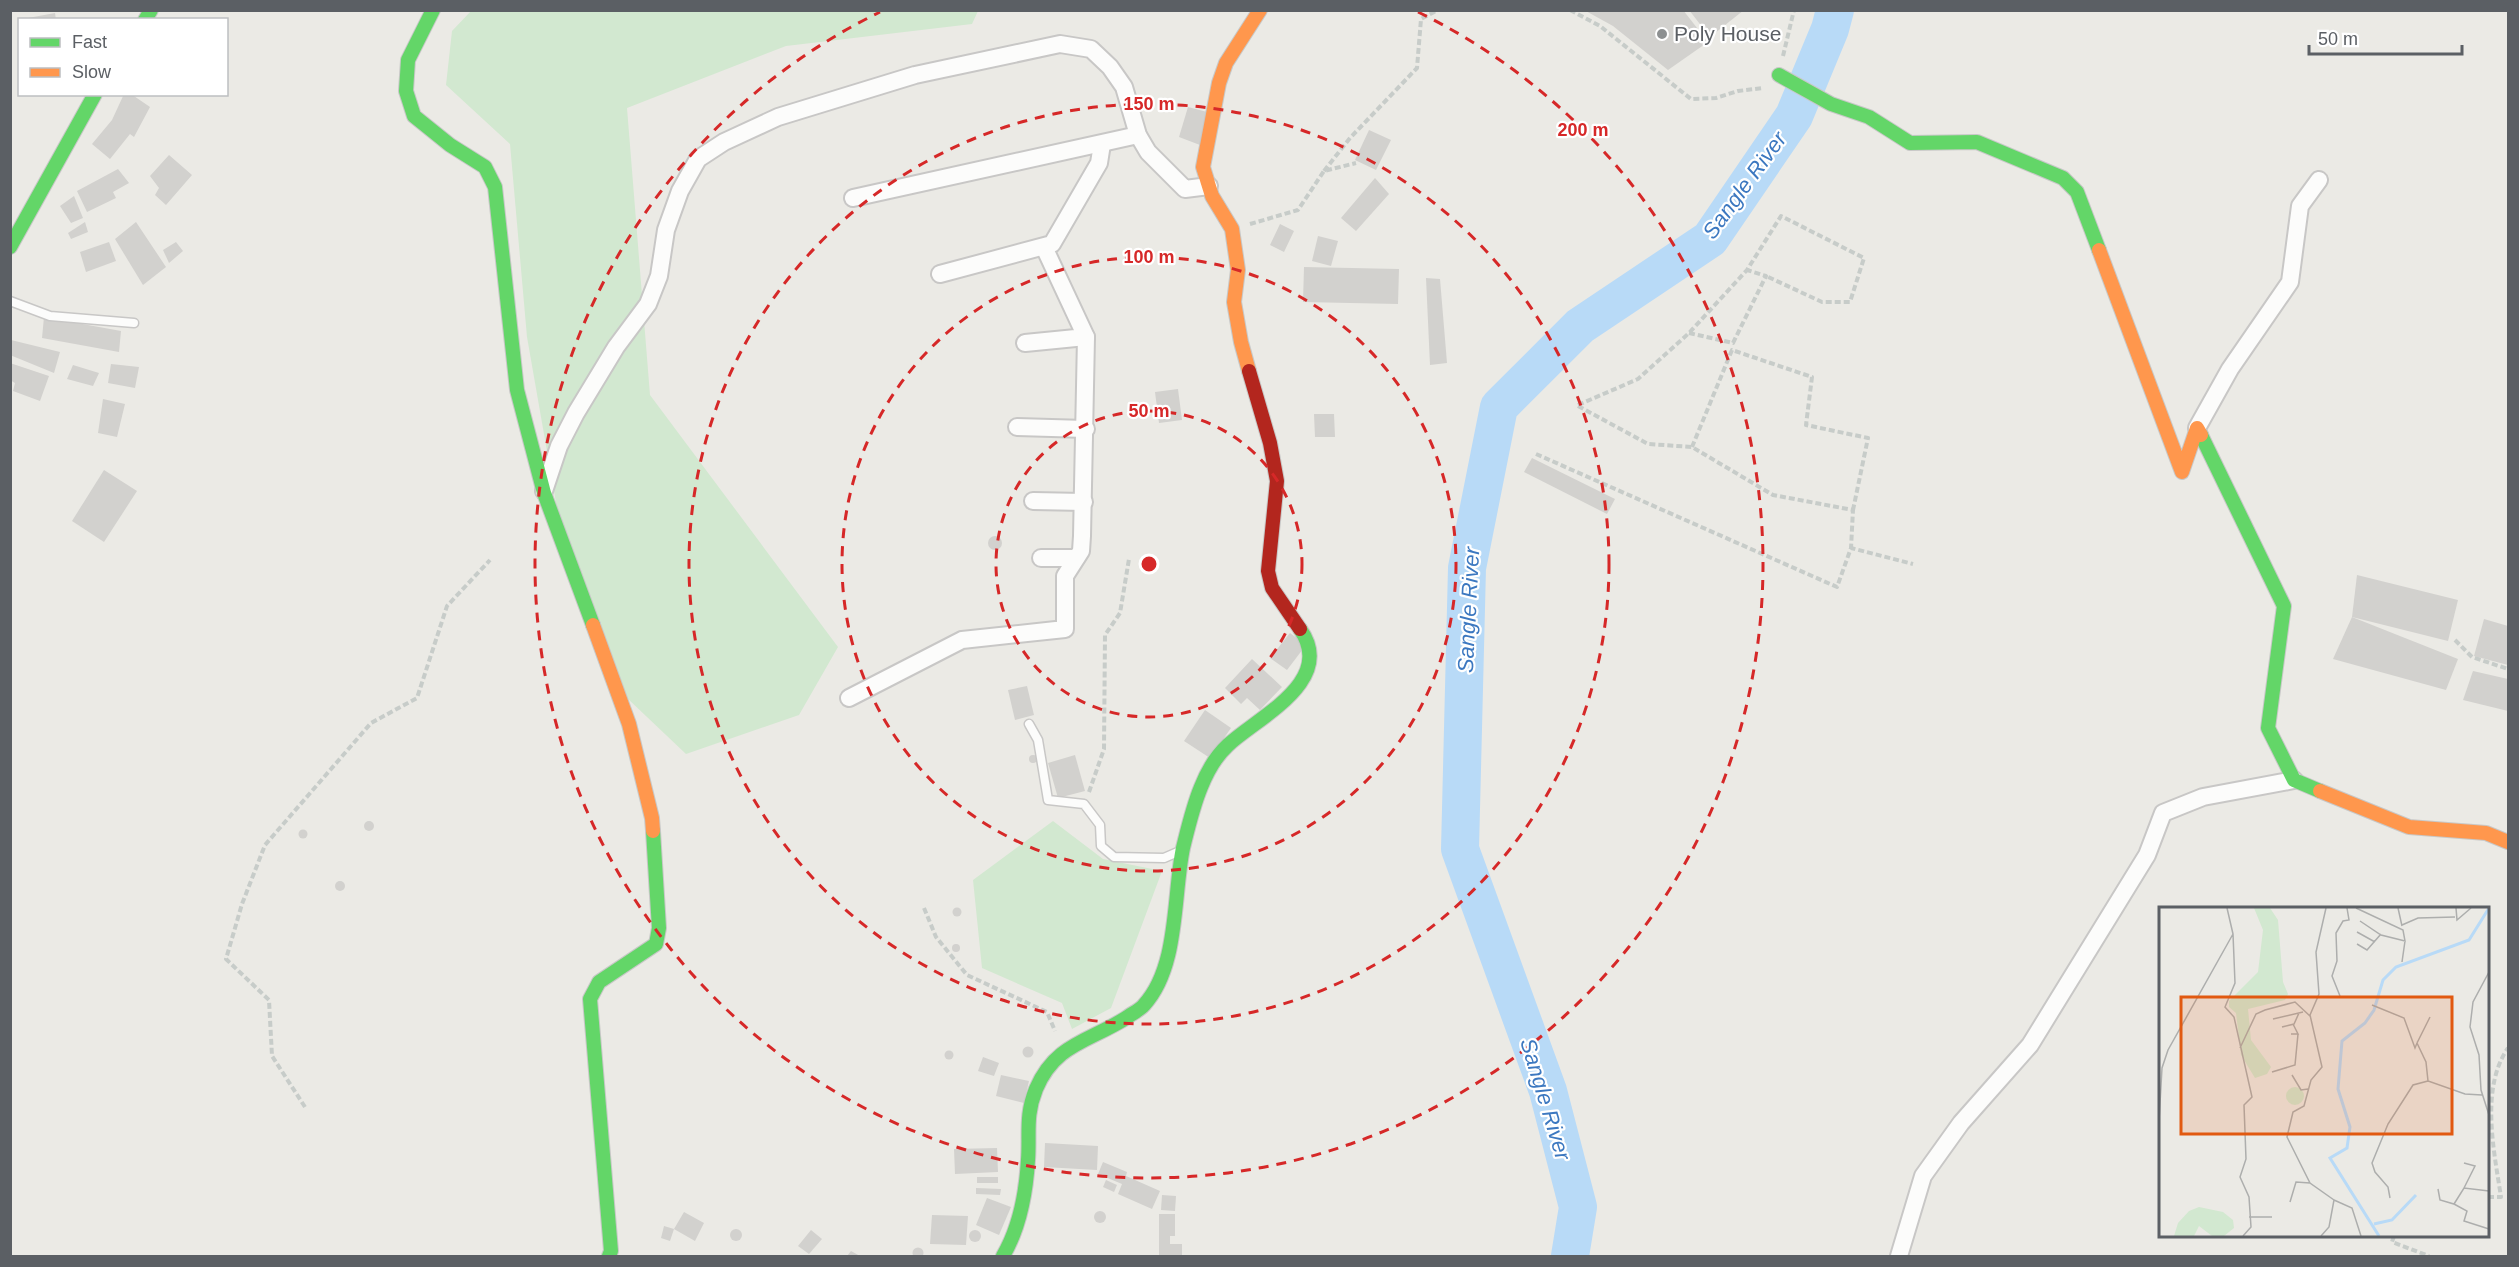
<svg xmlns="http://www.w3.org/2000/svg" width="2519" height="1267" viewBox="0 0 2519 1267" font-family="Helvetica,sans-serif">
  <rect width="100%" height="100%" fill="#ebeae5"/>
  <g fill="#d2e8d0">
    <polygon points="471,11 978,11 972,24 786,46 627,108 650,395 838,647 799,715 686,754 627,698 562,537 527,337 510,144 446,85 452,31"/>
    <polygon points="1053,821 1103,859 1162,871 1111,1008 1072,1029 1062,1003 982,968 973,880"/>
  </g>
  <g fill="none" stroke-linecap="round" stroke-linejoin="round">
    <polyline stroke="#b8daf7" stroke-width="38" points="1570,1256 1578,1207 1548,1091 1460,849 1467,568 1499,407 1580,326 1710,239 1794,116 1830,29 1835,10"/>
  </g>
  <g fill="#d2d1ce">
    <polygon points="1584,10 1683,10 1708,42 1668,70 1613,26"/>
    <polygon points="1689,10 1744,10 1710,37"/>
    <polygon points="55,13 56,20 28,20 28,18"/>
    <polygon points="124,94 131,94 150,107 134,137 130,134 110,159 92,144 112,120"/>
    <polygon points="1188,107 1211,113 1200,145 1179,137"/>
    <polygon points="1369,130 1391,140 1376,170 1355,160"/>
    <polygon points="169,155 192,175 166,205 155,195 159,188 150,176"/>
    <polygon points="118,169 129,183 113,192 116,198 87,212 77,191"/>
    <polygon points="1375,178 1389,194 1356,231 1341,218"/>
    <polygon points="74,196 83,218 71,223 60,206"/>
    <polygon points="85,222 88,232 71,239 68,233"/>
    <polygon points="136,222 166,267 143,285 115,239"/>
    <polygon points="1280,224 1294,231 1284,252 1270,245"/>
    <polygon points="1318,236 1338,241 1331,266 1312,261"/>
    <polygon points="109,242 116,261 86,272 80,252"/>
    <polygon points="176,242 183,251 169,263 163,250"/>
    <polygon points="1304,267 1399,269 1398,304 1303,302"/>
    <polygon points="1426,278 1440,279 1447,363 1430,365"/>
    <polygon points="44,317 121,331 119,352 42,338"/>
    <polygon points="11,340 60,352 54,373 10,355"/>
    <polygon points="10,363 49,376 40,401 13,391 15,383 10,380"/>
    <polygon points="111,364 139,367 135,388 108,383"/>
    <polygon points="73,365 99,373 93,386 67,379"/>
    <polygon points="1178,389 1182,420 1159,423 1155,392"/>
    <polygon points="103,399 125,404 117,437 98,433"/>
    <polygon points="1314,414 1334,414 1335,437 1315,437"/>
    <polygon points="1532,458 1615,499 1607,514 1524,472"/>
    <polygon points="104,470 137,491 104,542 72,521"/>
    <circle cx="995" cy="543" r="7"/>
    <polygon points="2357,575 2458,600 2448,641 2352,617"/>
    <polygon points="2352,617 2458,659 2446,690 2333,659"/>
    <polygon points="2484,619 2508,626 2508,665 2474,656"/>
    <polygon points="1290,633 1306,645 1287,670 1270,658"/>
    <polygon points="1252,659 1282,687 1260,710 1247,698 1241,704 1225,688"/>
    <polygon points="2473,671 2508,679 2508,711 2463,700"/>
    <polygon points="1027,686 1034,715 1015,720 1008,690"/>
    <polygon points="1205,710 1231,728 1210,758 1184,741"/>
    <circle cx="1033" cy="759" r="4"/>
    <polygon points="1075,755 1085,791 1058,798 1048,763"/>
    <circle cx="369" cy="826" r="5"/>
    <circle cx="303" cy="834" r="4.5"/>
    <circle cx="340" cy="886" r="5"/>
    <circle cx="957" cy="912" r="4.5"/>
    <circle cx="956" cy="948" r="4"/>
    <circle cx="1028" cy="1052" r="5.5"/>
    <circle cx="949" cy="1055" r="4.5"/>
    <polygon points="983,1057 999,1063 994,1076 978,1071"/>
    <polygon points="1001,1075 1029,1081 1024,1103 996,1096"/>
    <polygon points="1045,1143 1098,1146 1097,1170 1044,1167"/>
    <polygon points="997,1148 998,1172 955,1174 954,1149"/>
    <polygon points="1103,1162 1127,1172 1126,1176 1160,1191 1152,1209 1118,1194 1122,1184 1098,1174"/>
    <rect x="977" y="1177" width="21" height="6"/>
    <polygon points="1106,1180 1117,1185 1114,1192 1103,1187"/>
    <polygon points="976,1188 1001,1189 1000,1195 976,1194"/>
    <polygon points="1162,1195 1176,1196 1175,1211 1161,1210"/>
    <polygon points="987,1198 1011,1207 999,1235 976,1225"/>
    <circle cx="1100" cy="1217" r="6"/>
    <polygon points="684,1212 704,1223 695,1241 674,1229 670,1241 661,1238 664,1226 674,1229"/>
    <polygon points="1159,1214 1175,1214 1175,1236 1170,1236 1170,1244 1182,1244 1182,1256 1159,1256"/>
    <polygon points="932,1215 968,1216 966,1245 930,1244"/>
    <circle cx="736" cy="1235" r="6"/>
    <polygon points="811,1230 822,1239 809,1254 798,1246"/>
    <circle cx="975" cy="1236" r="6"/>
    <circle cx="918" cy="1253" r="5.5"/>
    <polygon points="851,1251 860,1256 847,1256"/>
  </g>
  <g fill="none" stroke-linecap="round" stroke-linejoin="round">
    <defs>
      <g id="lane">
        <polyline points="10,301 50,316 134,323"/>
        <polyline points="1029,724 1038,740 1048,800 1084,804 1100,825 1101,846 1114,857 1164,858 1180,851"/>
      </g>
      <g id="street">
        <polyline points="853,198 1138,135"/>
        <polyline points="940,274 1052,244 1099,163 1102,144"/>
        <polyline points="1025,343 1086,337 1044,247"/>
        <polyline points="1017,427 1086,429"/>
        <polyline points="2197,428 2230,369 2290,282 2300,206 2319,180"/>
        <polyline points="544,491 559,446 576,413 616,347 648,304 659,276 666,230 680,191 698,159 724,142 778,117 915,75 1060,44 1091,49 1110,67 1124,87 1138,135 1148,152 1185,189 1209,186"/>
        <polyline points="1033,501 1084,502"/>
        <polyline points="1041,558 1076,558"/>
        <polyline points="849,698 962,640 1065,629 1065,576 1081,551 1082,536 1086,337"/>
        <polyline points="1899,1256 1923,1176 1961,1123 2030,1045 2147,855 2163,813 2203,797 2294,780"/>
      </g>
      <g id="fast">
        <polyline points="433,10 408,60 406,91 414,116 450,145 485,167 495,187 517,390 544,493 593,625"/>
        <polyline points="145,20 151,10"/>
        <polyline points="1779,75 1831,104 1869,117 1910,143 1977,142 2063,178 2077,192 2099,250"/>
        <polyline points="10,247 95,94"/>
        <polyline points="2201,435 2284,606 2268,728 2294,780 2320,791"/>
        <polyline points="609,1256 611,1251 590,999 599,982 656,944 659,928 653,831"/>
        <path d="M1003,1256C1020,1227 1026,1194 1028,1160C1030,1134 1025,1116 1036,1089C1055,1044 1088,1042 1126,1018C1131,1014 1140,1010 1144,1005C1179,967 1173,896 1183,848C1188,828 1193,806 1201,787C1207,772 1215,757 1228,745C1258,717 1337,681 1300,629"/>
      </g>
      <g id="slow">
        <polyline points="2099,250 2182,472 2197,428 2201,435"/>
        <polyline points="1249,371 1241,342 1234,302 1238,270 1232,229 1212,196 1203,167 1219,83 1226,63 1260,10"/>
        <polyline points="593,625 629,724 652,818 653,831"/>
        <polyline points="2320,791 2409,827 2486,833 2508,842"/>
      </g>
      <polyline id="jam" points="1249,371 1270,443 1277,481 1268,571 1272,588 1300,629"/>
    </defs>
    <use href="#lane" stroke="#c8c7c6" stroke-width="11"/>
    <use href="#street" stroke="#c8c7c6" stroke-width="20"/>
    <use href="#fast" stroke="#c8c8c7" stroke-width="16"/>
    <use href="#slow" stroke="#c8c8c7" stroke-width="16"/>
    <use href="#jam" stroke="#c8c8c7" stroke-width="16"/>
    <g stroke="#c7ccc9" stroke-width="4" stroke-dasharray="6 3" stroke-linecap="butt">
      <polyline points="1570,10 1600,26 1691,99 1716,98 1738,91 1763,88"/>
      <polyline points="1783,56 1794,10"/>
      <polyline points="1324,171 1350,138 1417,68 1421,19 1438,10"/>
      <polyline points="1250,224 1298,210 1324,171 1356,163"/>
      <polyline points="1689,333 1733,343 1766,276 1747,270"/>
      <polyline points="1578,405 1638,379 1689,333 1747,270 1781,216 1864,258 1850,302 1822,302 1766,276"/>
      <polyline points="1578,406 1648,444 1692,447 1773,495 1853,510 1851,548"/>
      <polyline points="1692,447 1732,350 1812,377 1806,425 1868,438 1853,510"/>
      <polyline points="1536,454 1837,587 1851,548 1913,564"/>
      <polyline points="2455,640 2472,657 2508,669"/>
      <polyline points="1089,792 1104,749 1105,635 1120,613 1129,559"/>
      <polyline points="924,908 936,937 967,975 1047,1012 1055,1031"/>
      <polyline points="305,1107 272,1056 269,1000 226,959 242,904 265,845 371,723 417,698 447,606 490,560"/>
      <path d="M2488,1197H2501C2494,1151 2480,1088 2508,1048"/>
      <polyline points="2394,1236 2392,1242 2429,1256"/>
    </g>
    <use href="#lane" stroke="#fcfcfb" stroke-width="8"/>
    <use href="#street" stroke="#fcfcfb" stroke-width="16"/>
    <use href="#fast" stroke="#63d668" stroke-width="14"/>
    <use href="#slow" stroke="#ff974d" stroke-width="14"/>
    <use href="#jam" stroke="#b3261e" stroke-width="14"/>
  </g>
  <g fill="none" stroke="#d62828" stroke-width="3" stroke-dasharray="10 8">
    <circle cx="1149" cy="564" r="153"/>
    <circle cx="1149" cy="564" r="307"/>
    <circle cx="1149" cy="564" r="460"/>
    <path d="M1418 12A614 614 0 1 1 880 12"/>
  </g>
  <circle fill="#8d9091" stroke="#fff" stroke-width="2" cx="1662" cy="34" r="6"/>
  <g text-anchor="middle" stroke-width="4.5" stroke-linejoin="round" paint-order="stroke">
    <g font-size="21" fill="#5b5f64" stroke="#fff" text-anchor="start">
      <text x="1674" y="41">Poly House</text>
    </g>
    <g font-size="22" font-style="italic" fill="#3c78c0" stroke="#fff">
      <text transform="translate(1744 185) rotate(-54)" y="8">Sangle River</text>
      <text transform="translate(1468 610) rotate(-87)" y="8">Sangle River</text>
      <text transform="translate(1546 1099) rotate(73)" y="8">Sangle River</text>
    </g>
  </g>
  <g transform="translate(2159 907)">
    <rect width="330" height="330" fill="#ebeae5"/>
    <path d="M95,1H111L119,13L124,75L129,87L126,93L89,102L92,133L112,160L108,167L96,171L82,148L77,106L70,100V94L99,65L104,23ZM127 189a9 9 0 1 1 18 0a9 9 0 1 1-18 0ZM40,300L64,305L74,313L75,321L65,329H53L40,319L35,329H15L19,316L30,304Z" fill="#d2e8d0"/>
    <path fill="none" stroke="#b8daf7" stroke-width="3" d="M215,317L233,313L257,288M220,329L171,251L188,241L191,220L179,182L183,134L206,116L215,103L224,73L237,60L310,33L330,1"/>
    <path fill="none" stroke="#adaead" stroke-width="1.5" d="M197,1L244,23L246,34L222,28L201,14M239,1L243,19M297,1L298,13L312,1M243,18L259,11L296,10M198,25L216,35M74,27L76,76L66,100L75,110L93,190L85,198L87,252L81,270L90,290L92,320L84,329M198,37L208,43L222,27M243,55L246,34M330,65L314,95L311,120L320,148L322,183L330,208M181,89L173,69L178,54L177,26L184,14L190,13L188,1M213,98L245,111L256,141L258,136L267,155L269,174L306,187L323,188M114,112L144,105M123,120L135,117L140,106M132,127H139L134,117M258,136L271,110M81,141L97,107L106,103L136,95L152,110M113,165L136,158L139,127M133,168L142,183L149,182M0,214L3,161L9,143L74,27L68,1M305,281L316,259L305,256M279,282L281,293L295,297L305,281L330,284M231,291L229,280L216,265L213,256L229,217L254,178L269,174M175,293L193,301L202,329M131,295L137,275L151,276M295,297L308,304L305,314L330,322M90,310H113M162,329L170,320L175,293L151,276L128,230L134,205L145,199L152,173L163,160L151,108L160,87L157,45L167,1"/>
    <path fill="#e15910" fill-opacity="0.15" stroke="#e15910" stroke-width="3" d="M22,90H293V227H22Z"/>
    <rect width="330" height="330" fill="none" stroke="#5b5f64" stroke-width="3"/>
  </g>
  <circle cx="1149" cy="564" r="9" fill="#d62828" stroke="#fff" stroke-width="3"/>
  <g font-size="18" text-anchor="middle" font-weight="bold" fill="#d62828" stroke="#fff" stroke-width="4.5" stroke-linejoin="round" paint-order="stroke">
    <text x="1149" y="110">150 m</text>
    <text x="1583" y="136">200 m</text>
    <text x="1149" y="263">100 m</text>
    <text x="1149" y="417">50 m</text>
  </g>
  <rect width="2519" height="1267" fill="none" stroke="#5b5f64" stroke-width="24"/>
  <rect x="18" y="18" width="210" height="78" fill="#ffffff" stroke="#bdbfc1" stroke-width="1.5"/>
  <rect x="30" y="38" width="30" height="9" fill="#63d668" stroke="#bdbfc1" stroke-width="1.5"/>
  <text x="72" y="48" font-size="18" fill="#5b5f64">Fast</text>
  <rect x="30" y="68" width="30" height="9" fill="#ff974d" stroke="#bdbfc1" stroke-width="1.5"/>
  <text x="72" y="78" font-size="18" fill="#5b5f64">Slow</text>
  <path d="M2309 45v9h153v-9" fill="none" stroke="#5b5f64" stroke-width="3"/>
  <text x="2318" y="45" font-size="18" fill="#5b5f64" stroke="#ffffff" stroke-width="4.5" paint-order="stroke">50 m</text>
</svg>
